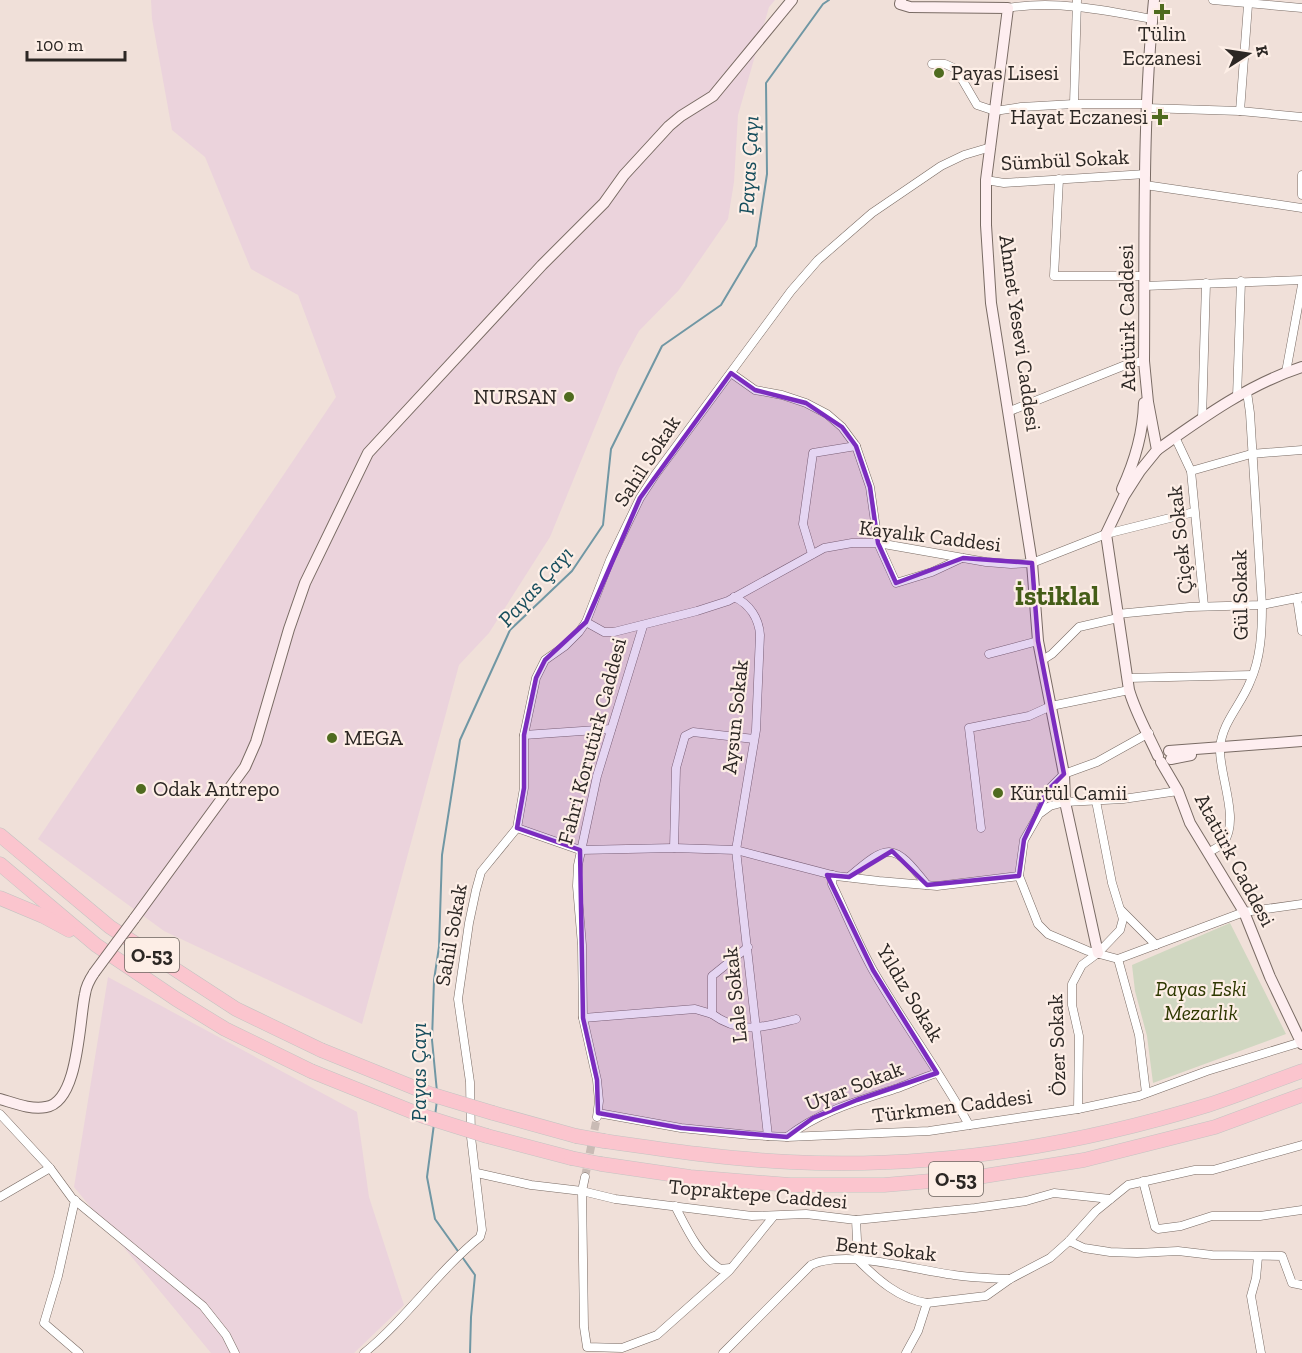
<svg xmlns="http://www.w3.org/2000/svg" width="1302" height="1353" viewBox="0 0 1302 1353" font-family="'Zilla Slab',serif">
  <rect width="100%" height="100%" fill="#f0e0d9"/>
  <g fill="#ebd3dc">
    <polygon points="151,0 775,0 769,7 738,115 734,182 728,219 679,290 639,331 619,368 550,537 489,633 459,665 362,1024 164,931 38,839 336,397 298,295 251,269 205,157 172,130 152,19"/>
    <polygon points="108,977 357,1112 369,1197 404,1305 354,1353 211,1353 74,1187"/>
  </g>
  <polygon fill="#d0d7c1" points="1230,923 1286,1034 1153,1083 1147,1036 1135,991 1132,965"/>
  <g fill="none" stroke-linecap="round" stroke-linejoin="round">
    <g stroke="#7097a4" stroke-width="2">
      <polyline points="437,1092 432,1040 434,980 439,947 442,855 460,740 510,630 572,571 603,525 611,449 662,346 721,305 756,246 767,174 766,83 823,4 829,0"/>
      <polyline points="435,1116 437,1100"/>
      <polyline points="434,1124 427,1177 435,1219 475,1275 471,1317 470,1353"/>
    </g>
    <polyline stroke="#c9bbb5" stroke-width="8" stroke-dasharray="8 4" stroke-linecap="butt" points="585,1177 597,1117"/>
    <defs>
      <g id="street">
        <polyline points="1213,0 1302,8"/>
        <path d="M1008,8C1055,0 1105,10 1152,19"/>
        <polyline points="932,64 945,64 956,69 977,105 995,111 1021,107 1074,104 1147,104"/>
        <polyline points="1074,104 1077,0"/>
        <polyline points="1146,108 1240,111 1302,117"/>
        <polyline points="1240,111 1248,5"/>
        <polyline points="1302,175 1302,195"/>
        <polyline points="1059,179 1054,276 1144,276"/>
        <polyline points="986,180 1004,183 1146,174"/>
        <polyline points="1145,185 1302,208"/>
        <polyline points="1144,286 1302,280"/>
        <polyline points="1286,372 1302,285"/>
        <polyline points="731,373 755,390 782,395 806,403 827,414 842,427 856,446 870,487 878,543 896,583 932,572 962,558"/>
        <polyline points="1237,397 1241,281"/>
        <polyline points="1010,411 1128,364 1144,361"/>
        <polyline points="1202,419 1206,283"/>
        <polyline points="1175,437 1191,471 1204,606"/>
        <polyline points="1191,471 1251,454 1302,450"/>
        <polyline points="812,554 803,524 813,453 856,446"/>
        <path d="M734,597C750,604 759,619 760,635L756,730L736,850L768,1136"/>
        <polyline points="1297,598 1302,631"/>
        <polyline points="1117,614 1190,607 1262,605 1302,597"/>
        <polyline points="586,622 604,632 614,632 697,611 728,601 824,548 852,543 878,543 986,562 1011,564 1032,563 1106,534 1194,512"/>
        <polyline points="989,654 1038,641"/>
        <polyline points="1041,661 1052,654 1079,627 1118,618"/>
        <polyline points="1128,678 1252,675"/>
        <polyline points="524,735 611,729"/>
        <polyline points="1178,791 1123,799 1065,802 1050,806 1039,814 1024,840 1019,876 1038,924 1048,934 1088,951 1118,959 1244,912 1302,904"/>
        <polyline points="1039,813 1047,791 1064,774 1097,762 1149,733"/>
        <polyline points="517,828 580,850 674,848 736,850 836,876 879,881 937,886 1019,876"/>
        <polyline points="981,828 969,728 1029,716 1051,706 1129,690"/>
        <polyline points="674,848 676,768 685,736 693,732 754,739"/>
        <path d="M1209,852C1214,849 1220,847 1224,842C1240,819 1219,775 1220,748C1222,722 1241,705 1250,682C1261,658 1262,631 1262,605L1250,413L1247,392"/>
        <path d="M833,875L832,884C846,913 858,944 874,972C904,1024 940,1072 969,1125"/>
        <path d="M849,877C889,843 893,842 927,885"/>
        <polyline points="1121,910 1156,945"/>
        <path d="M748,947L712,976V1014C741,1035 764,1027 796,1019"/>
        <polyline points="1118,959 1139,1035 1146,1093"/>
        <polyline points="583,1018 695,1009 712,1014"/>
        <polyline points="1078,1109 1079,1036 1072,1005 1072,984 1082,965 1098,953 1120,930 1123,919 1112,883 1096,801"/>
        <polyline points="598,1113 681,1128 750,1135 787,1137 929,1131 1078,1109 1139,1096 1207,1071 1301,1042"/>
        <polyline points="0,1114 50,1168 72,1198 203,1306 226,1335 235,1353"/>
        <polyline points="597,1117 599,1101 597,1080 583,1018 582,945 577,886 578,865 597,776 643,626"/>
        <path d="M787,1137C820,1111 858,1101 898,1088C911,1083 924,1077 937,1073"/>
        <path d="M477,1173L531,1185L582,1191L615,1199L752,1216L806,1214L856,1220L858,1260C877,1279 899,1299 927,1303L986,1296L1010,1279L1050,1258L1069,1241L1096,1211L1128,1185L1195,1170H1213L1302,1145"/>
        <polyline points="585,1177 582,1191 584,1327 587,1347 622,1348 657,1335 729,1271 773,1217"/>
        <polyline points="1143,1181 1155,1227 1158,1229 1181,1226 1212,1216 1260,1216 1302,1210"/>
        <polyline points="0,1197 50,1168"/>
        <polyline points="75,1200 58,1276 44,1323 79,1353"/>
        <path d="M675,1206C687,1229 698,1254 720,1269L730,1268"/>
        <polyline points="856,1220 975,1208 1026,1201 1054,1193 1110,1199"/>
        <polyline points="1069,1241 1084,1248 1110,1252 1137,1253 1178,1251 1212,1255 1282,1256 1292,1283 1302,1285"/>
        <polyline points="1258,1257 1256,1278 1251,1296 1261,1353"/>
        <path d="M364,1353C407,1318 437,1272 480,1237L482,1230L471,1137L470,1082L458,999L469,923L476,890L481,872L517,828L524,788V735L536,678L545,660L565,646L579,632L586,622L610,560L640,498L655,475L791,291L818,260L872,213L941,166L964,155L991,147"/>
        <path d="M723,1353L811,1265C846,1249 915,1270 954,1275C972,1278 991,1278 1010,1279"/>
        <polyline points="906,1353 918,1331 927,1303"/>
      </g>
      <g id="secondary">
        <polyline points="901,0 900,4 910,7 1008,8 986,180 986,225 991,303 1032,563 1038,641 1064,774 1065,802 1098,953"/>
        <path d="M1154,0C1142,120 1145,241 1144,361L1148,402L1157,450L1140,471L1124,496L1106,534L1129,690C1136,714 1148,734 1158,756"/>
        <path d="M1157,450C1202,418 1249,384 1302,367"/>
        <path d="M1122,489C1135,461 1143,434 1144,403"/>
        <polyline points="1169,751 1302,741"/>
        <polyline points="1171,759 1191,755"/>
        <polyline points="1161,762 1178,791 1190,823 1244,912 1270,977 1302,1044"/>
        <polyline points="134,919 245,767 256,742 289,629 305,583 368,453 542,265 604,203 624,175 669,126 681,116 713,96 792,0"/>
        <path d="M0,1099C14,1103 31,1110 46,1107C79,1102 79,1020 85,994C86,986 90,979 94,973"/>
      </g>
      <g id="highway">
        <polyline points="0,835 110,927 236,1009 321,1050"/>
        <polyline points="0,864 96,945 176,999 225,1029 311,1071"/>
        <polyline points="0,898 43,916 69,930"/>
        <polyline points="493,1113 576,1136"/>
        <polyline points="487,1136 571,1158"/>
        <path d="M604,1141C666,1150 727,1159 790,1162C930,1169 1074,1146 1208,1105C1239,1095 1271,1082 1302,1071"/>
        <polyline points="601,1164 690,1177 790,1185 884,1185 978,1177 1084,1160 1215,1127 1302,1095"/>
      </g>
    </defs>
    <use href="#street" stroke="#796b64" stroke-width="9"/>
    <use href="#secondary" stroke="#796b64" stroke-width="12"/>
    <use href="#highway" stroke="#c4c3c2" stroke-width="15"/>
    <use href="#street" stroke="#fff" stroke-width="8"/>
    <use href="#secondary" stroke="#feeef0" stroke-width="10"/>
    <use href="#highway" stroke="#fbc5ce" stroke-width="14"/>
    <defs>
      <polyline id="secondary-bridge" points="94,973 134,919"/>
      <g id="highway-bridge">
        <polyline points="321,1050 430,1094 493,1113"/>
        <polyline points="311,1071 423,1116 487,1136"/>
        <polyline points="576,1136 604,1141"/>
        <polyline points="571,1158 601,1164"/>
      </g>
    </defs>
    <use href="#secondary-bridge" stroke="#796b64" stroke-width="12" stroke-linecap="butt"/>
    <use href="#highway-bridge" stroke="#c4c3c2" stroke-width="15" stroke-linecap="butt"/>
    <use href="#secondary-bridge" stroke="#feeef0" stroke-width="10"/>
    <use href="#highway-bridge" stroke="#fbc5ce" stroke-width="14"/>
  </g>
  <path fill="#7b2cbf" fill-opacity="0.2" stroke="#7b2cbf" stroke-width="4.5" stroke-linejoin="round" d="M731,373L755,390L806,403L842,427L856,446L870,487L878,543L896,583L963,558L1032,563L1038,641L1064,774L1047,791L1024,840L1019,876L927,885L892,851L849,877L827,875L873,970L937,1073L857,1100L813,1118L787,1137L681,1128L598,1113L597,1080L583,1018L580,850L517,828L524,788V735L536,678L545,660L586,622L640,498Z"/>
  <g fill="#4f6b1f" stroke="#fdeee6" stroke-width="2">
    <path d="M1159 3h6v6h6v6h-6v6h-6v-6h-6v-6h6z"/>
    <circle cx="939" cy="73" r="6"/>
    <path d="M1157 108h6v6h6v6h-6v6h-6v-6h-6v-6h6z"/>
    <circle cx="569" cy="397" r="6"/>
    <circle cx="332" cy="738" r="6"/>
    <circle cx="141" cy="789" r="6"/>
    <circle cx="998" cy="793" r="6"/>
  </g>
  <g text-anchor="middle" stroke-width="4.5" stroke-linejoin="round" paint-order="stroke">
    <g fill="#fdeee6" stroke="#6b635e" stroke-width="1.5">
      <rect x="125" y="938" width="54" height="34" rx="4.5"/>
      <rect x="929" y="1162" width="54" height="34" rx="4.5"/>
    </g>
    <g font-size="20" font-weight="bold" fill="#2c2724">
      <text x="152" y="962">O-53</text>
      <text x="956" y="1186">O-53</text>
    </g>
    <g font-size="21" fill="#2c2724" stroke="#fdeee6" text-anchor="start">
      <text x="1162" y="41" text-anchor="middle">Tülin<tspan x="1162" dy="24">Eczanesi</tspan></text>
      <text x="951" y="80">Payas Lisesi</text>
      <text x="1148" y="124" text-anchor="end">Hayat Eczanesi</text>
      <text x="557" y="404" text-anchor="end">NURSAN</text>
      <text x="344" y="745">MEGA</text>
      <text x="153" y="796">Odak Antrepo</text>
      <text x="1010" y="800">Kürtül Camii</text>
    </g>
    <g font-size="21" fill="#2c2724" stroke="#fdeee6">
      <text transform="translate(1065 160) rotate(-3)" y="7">Sümbül Sokak</text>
      <text transform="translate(1127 318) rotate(-91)" y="7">Atatürk Caddesi</text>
      <text transform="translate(1020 333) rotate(82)" y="7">Ahmet Yesevi Caddesi</text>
      <text transform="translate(647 461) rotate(-57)" y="7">Sahil Sokak</text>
      <text transform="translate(930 536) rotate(7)" y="7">Kayalık Caddesi</text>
      <text transform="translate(1180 540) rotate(-96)" y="7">Çiçek Sokak</text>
      <text transform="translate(1240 595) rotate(-91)" y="7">Gül Sokak</text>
      <text transform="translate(735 717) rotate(-84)" y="7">Aysun Sokak</text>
      <text transform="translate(592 741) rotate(-75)" y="7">Fahri Korutürk Caddesi</text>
      <text transform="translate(1235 860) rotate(62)" y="7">Atatürk Caddesi</text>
      <text transform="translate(451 935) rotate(-80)" y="7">Sahil Sokak</text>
      <text transform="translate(910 993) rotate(59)" y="7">Yıldız Sokak</text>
      <text transform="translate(735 995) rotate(-96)" y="7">Lale Sokak</text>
      <text transform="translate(1057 1045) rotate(-92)" y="7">Özer Sokak</text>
      <text transform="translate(854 1086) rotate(-21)" y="7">Uyar Sokak</text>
      <text transform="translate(952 1106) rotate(-7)" y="7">Türkmen Caddesi</text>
      <text transform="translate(758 1194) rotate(5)" y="7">Topraktepe Caddesi</text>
      <text transform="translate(886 1249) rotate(6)" y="7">Bent Sokak</text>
    </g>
    <g font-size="21" font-style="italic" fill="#2e3800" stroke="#fdeee6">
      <text x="1201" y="996">Payas Eski<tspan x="1201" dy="24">Mezarlık</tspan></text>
    </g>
    <g font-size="22" font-style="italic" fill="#174e5d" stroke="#fdeee6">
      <text transform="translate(748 165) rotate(-87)" y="8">Payas Çayı</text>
      <text transform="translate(535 586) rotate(-48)" y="8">Payas Çayı</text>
      <text transform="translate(418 1072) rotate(-90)" y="8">Payas Çayı</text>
    </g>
    <g font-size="27" font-weight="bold" fill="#445d17" stroke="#fdeee6">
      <text x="1057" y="605">İstiklal</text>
    </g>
  </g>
  <g transform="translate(1248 54) rotate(78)" stroke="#fdeee6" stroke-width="4.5" paint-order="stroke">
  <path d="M0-4.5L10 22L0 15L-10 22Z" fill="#2c2724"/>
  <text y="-9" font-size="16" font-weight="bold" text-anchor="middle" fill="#2c2724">K</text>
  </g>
  <path d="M27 51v9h98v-9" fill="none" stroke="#2c2724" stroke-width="3"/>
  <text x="36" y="51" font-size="18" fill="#2c2724" stroke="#fdeee6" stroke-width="4.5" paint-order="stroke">100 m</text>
</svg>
